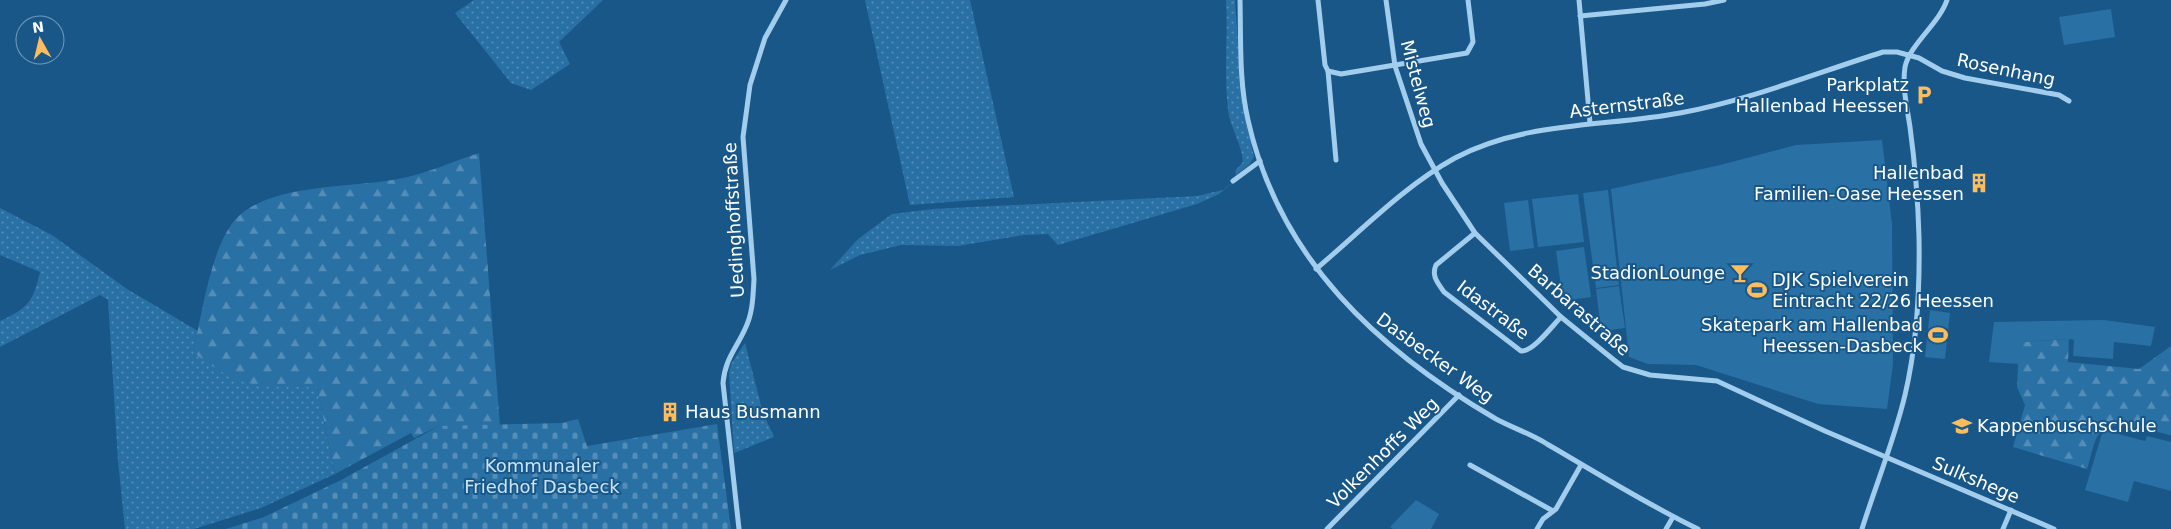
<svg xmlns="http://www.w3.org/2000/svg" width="2171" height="529" viewBox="0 0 2171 529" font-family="'DejaVu Sans',sans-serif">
  <defs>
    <pattern id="grass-dots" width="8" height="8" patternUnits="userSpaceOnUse" patternTransform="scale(1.25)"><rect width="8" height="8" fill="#2970a5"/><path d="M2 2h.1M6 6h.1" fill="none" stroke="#548db7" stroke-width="1.8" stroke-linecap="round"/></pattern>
    <pattern id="forest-firs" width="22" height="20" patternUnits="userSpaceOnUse" patternTransform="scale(1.25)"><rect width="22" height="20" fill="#2970a5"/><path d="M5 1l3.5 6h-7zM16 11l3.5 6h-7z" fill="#548db7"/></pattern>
    <pattern id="cemetery-stones" width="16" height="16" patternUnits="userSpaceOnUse" patternTransform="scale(1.25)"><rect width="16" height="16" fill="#2970a5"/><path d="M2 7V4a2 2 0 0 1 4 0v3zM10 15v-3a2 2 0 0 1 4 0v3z" fill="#548db7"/></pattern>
  </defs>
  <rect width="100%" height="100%" fill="#195789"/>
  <g fill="url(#grass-dots)">
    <polygon points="474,0 603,0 559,42 570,64 531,90 511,83 455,13"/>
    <polygon points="865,0 970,0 1014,197 910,205"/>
    <path d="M1226,0H1235L1242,103L1254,157L1249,165L1236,175L1235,171L1243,162C1242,144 1230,128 1228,110C1224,73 1228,36 1226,0Z"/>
    <polygon points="1248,170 1219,194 1197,204 1058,245 1048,234 1024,235 958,246 901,245 860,255 830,270 858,239 892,214 933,209 1197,196 1223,190"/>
    <path d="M0,208L52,235L127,289L198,331L193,352L317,387L335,474L261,508L194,529H125L118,461L108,300L100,295L0,347V321C28,308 33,302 40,272L0,255Z"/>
    <polygon points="745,343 763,413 774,437 734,453 729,373 731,364"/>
  </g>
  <g fill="url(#forest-firs)">
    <path d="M479,153L500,426H439L414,438L411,433L335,474L317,387C257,387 242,390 193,352C202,314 210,255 231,225C262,181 355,189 403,178C428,173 454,161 479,153Z"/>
    <path d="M2069,339L2068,362L2139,369L2171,346V435C2156,432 2110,418 2100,432C2093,441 2091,458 2087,469L2013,447L2025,405L2017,387L2019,342Z"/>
  </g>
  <polygon fill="url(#cemetery-stones)" points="578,419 587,446 717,424 731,529 226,529 264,517 341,480 439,426 561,423"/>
  <g fill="#2970a5">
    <polygon points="2111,9 2115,37 2064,45 2059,17"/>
    <polygon points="1882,140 1892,224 1893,364 1887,409 1818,404 1696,365 1648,364 1629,357 1611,189 1720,165 1796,145"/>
    <polygon points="1608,190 1619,285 1596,288 1583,193"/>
    <polygon points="1578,194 1584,242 1538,247 1532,199"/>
    <polygon points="1528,200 1534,248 1510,251 1504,203"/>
    <polygon points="1584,247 1591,297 1563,301 1556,251"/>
    <polygon points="1619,286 1625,328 1601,331 1596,289"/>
    <polygon points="1930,310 1950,313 1945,359 1925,357"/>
    <polygon points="2104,320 2155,327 2151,346 2114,342 2113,359 2073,356 2074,340 2069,339 2020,342 2019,364 1989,362 1994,322"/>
    <polygon points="2103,430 2145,441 2147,436 2171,442 2171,491 2134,481 2135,477 2128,502 2085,490"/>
    <polygon points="1416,500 1439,514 1431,529 1393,529 1390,527"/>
  </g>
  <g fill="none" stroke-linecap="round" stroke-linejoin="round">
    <g stroke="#a2cded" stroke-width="5">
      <path d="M1240,0C1241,40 1239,82 1248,120C1279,259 1378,350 1496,419C1513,428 1531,434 1547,444C1597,473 1646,504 1698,529"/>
      <polyline points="1318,0 1325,65 1328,71 1341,74 1467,53 1473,42 1468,0"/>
      <polyline points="1386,0 1395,66 1421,144 1442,183 1475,233 1561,317 1614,360 1623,367 1650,375 1717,381 1825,431 2054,529"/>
      <polyline points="1579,0 1590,123"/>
      <polyline points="1580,16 1705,4 1724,0"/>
      <polyline points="1328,71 1336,160"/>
      <polyline points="1233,181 1260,161"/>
      <path d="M1475,233L1436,265C1431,276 1438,283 1444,292L1521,351C1533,352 1552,326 1561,317"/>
      <path d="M1316,269C1361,231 1404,186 1455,158C1525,121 1605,127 1680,113C1750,100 1816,73 1883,52H1897L1919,58L1942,71L1965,78L2059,95L2069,101"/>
      <polyline points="1470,465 1553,511"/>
      <path d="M739,529L723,383C725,359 736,349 745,329C753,313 753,296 754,279L743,137L750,85L765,38L786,0"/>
      <polyline points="1327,529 1459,395"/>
      <polyline points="1537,529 1543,519 1556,509 1581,465"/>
      <polyline points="1666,529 1673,517"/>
      <path d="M1862,529C1876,484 1894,441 1905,395C1917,344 1920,290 1919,237C1918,200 1915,164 1910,127C1907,107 1902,87 1905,67C1910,44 1939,24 1947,0"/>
      <polyline points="2003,529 2011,510"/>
    </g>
  </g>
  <defs>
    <symbol id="parking-bare" viewBox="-9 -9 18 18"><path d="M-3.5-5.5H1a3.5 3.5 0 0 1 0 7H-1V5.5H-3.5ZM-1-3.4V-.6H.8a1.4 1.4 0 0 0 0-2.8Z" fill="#ffbd5e" stroke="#195789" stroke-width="2.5" paint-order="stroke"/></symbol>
    <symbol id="building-bare" viewBox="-9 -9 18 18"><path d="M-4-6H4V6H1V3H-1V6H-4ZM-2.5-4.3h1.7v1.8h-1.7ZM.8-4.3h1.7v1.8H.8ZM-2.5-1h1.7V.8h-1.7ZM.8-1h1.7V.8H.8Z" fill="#ffbd5e" stroke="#195789" stroke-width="2.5" paint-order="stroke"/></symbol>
    <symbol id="bar-bare" viewBox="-9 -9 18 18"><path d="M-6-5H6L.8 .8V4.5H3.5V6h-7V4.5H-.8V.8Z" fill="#ffbd5e" stroke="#195789" stroke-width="2.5" paint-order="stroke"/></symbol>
    <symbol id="stadium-bare" viewBox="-9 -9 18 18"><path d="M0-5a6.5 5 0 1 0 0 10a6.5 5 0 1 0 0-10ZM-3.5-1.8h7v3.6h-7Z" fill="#ffbd5e" stroke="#195789" stroke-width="2.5" paint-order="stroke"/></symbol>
    <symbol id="school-bare" viewBox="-9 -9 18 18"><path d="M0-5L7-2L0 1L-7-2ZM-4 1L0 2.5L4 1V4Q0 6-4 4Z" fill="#ffbd5e" stroke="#195789" stroke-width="2.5" paint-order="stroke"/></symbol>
  </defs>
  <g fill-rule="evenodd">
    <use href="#parking-bare" x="1910" y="81" width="28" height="28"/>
    <use href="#building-bare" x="1965" y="169" width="28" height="28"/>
    <use href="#bar-bare" x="1726" y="259" width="28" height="28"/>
    <use href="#stadium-bare" x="1743" y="276" width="28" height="28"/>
    <use href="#stadium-bare" x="1924" y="321" width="28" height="28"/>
    <use href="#building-bare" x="656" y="398" width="28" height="28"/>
    <use href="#school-bare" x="1948" y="412" width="28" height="28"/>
  </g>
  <g text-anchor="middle" stroke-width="4" stroke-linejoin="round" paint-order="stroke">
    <g font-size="18" fill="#fff" stroke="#195789">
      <text transform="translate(2006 70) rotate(12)" y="6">Rosenhang</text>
      <text transform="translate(1418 84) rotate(75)" y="6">Mistelweg</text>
      <text transform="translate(1627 105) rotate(-7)" y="6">Asternstraße</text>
      <text transform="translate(734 220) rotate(-93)" y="6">Uedinghoffstraße</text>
      <text transform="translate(1493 310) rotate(37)" y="6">Idastraße</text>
      <text transform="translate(1579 310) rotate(41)" y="6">Barbarastraße</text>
      <text transform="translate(1435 358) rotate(36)" y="6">Dasbecker Weg</text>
      <text transform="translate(1383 453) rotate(-45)" y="6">Volkenhoffs Weg</text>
      <text transform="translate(1976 480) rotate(23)" y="6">Sulkshege</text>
    </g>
    <g font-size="18" fill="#fff" stroke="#195789" text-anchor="end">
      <text x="1909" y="91">Parkplatz<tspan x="1909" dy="21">Hallenbad Heessen</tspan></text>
      <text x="1964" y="179">Hallenbad<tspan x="1964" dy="21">Familien-Oase Heessen</tspan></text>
      <text x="1725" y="279">StadionLounge</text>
      <text x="1772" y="286" text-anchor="start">DJK Spielverein<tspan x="1772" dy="21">Eintracht 22/26 Heessen</tspan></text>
      <text x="1923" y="331">Skatepark am Hallenbad<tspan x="1923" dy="21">Heessen-Dasbeck</tspan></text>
      <text x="685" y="418" text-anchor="start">Haus Busmann</text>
      <text x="1977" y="432" text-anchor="start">Kappenbuschschule</text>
    </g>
    <g font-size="18" fill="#c8e4f9" stroke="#195789">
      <text x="542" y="472">Kommunaler<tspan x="542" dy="21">Friedhof Dasbeck</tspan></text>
    </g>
  </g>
  <g transform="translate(40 40) rotate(352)"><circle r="24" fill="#195789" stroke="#759ab8"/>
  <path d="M0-4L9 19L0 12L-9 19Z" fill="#ffbd5e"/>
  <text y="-8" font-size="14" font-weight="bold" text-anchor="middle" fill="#ffffff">N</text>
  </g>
</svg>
